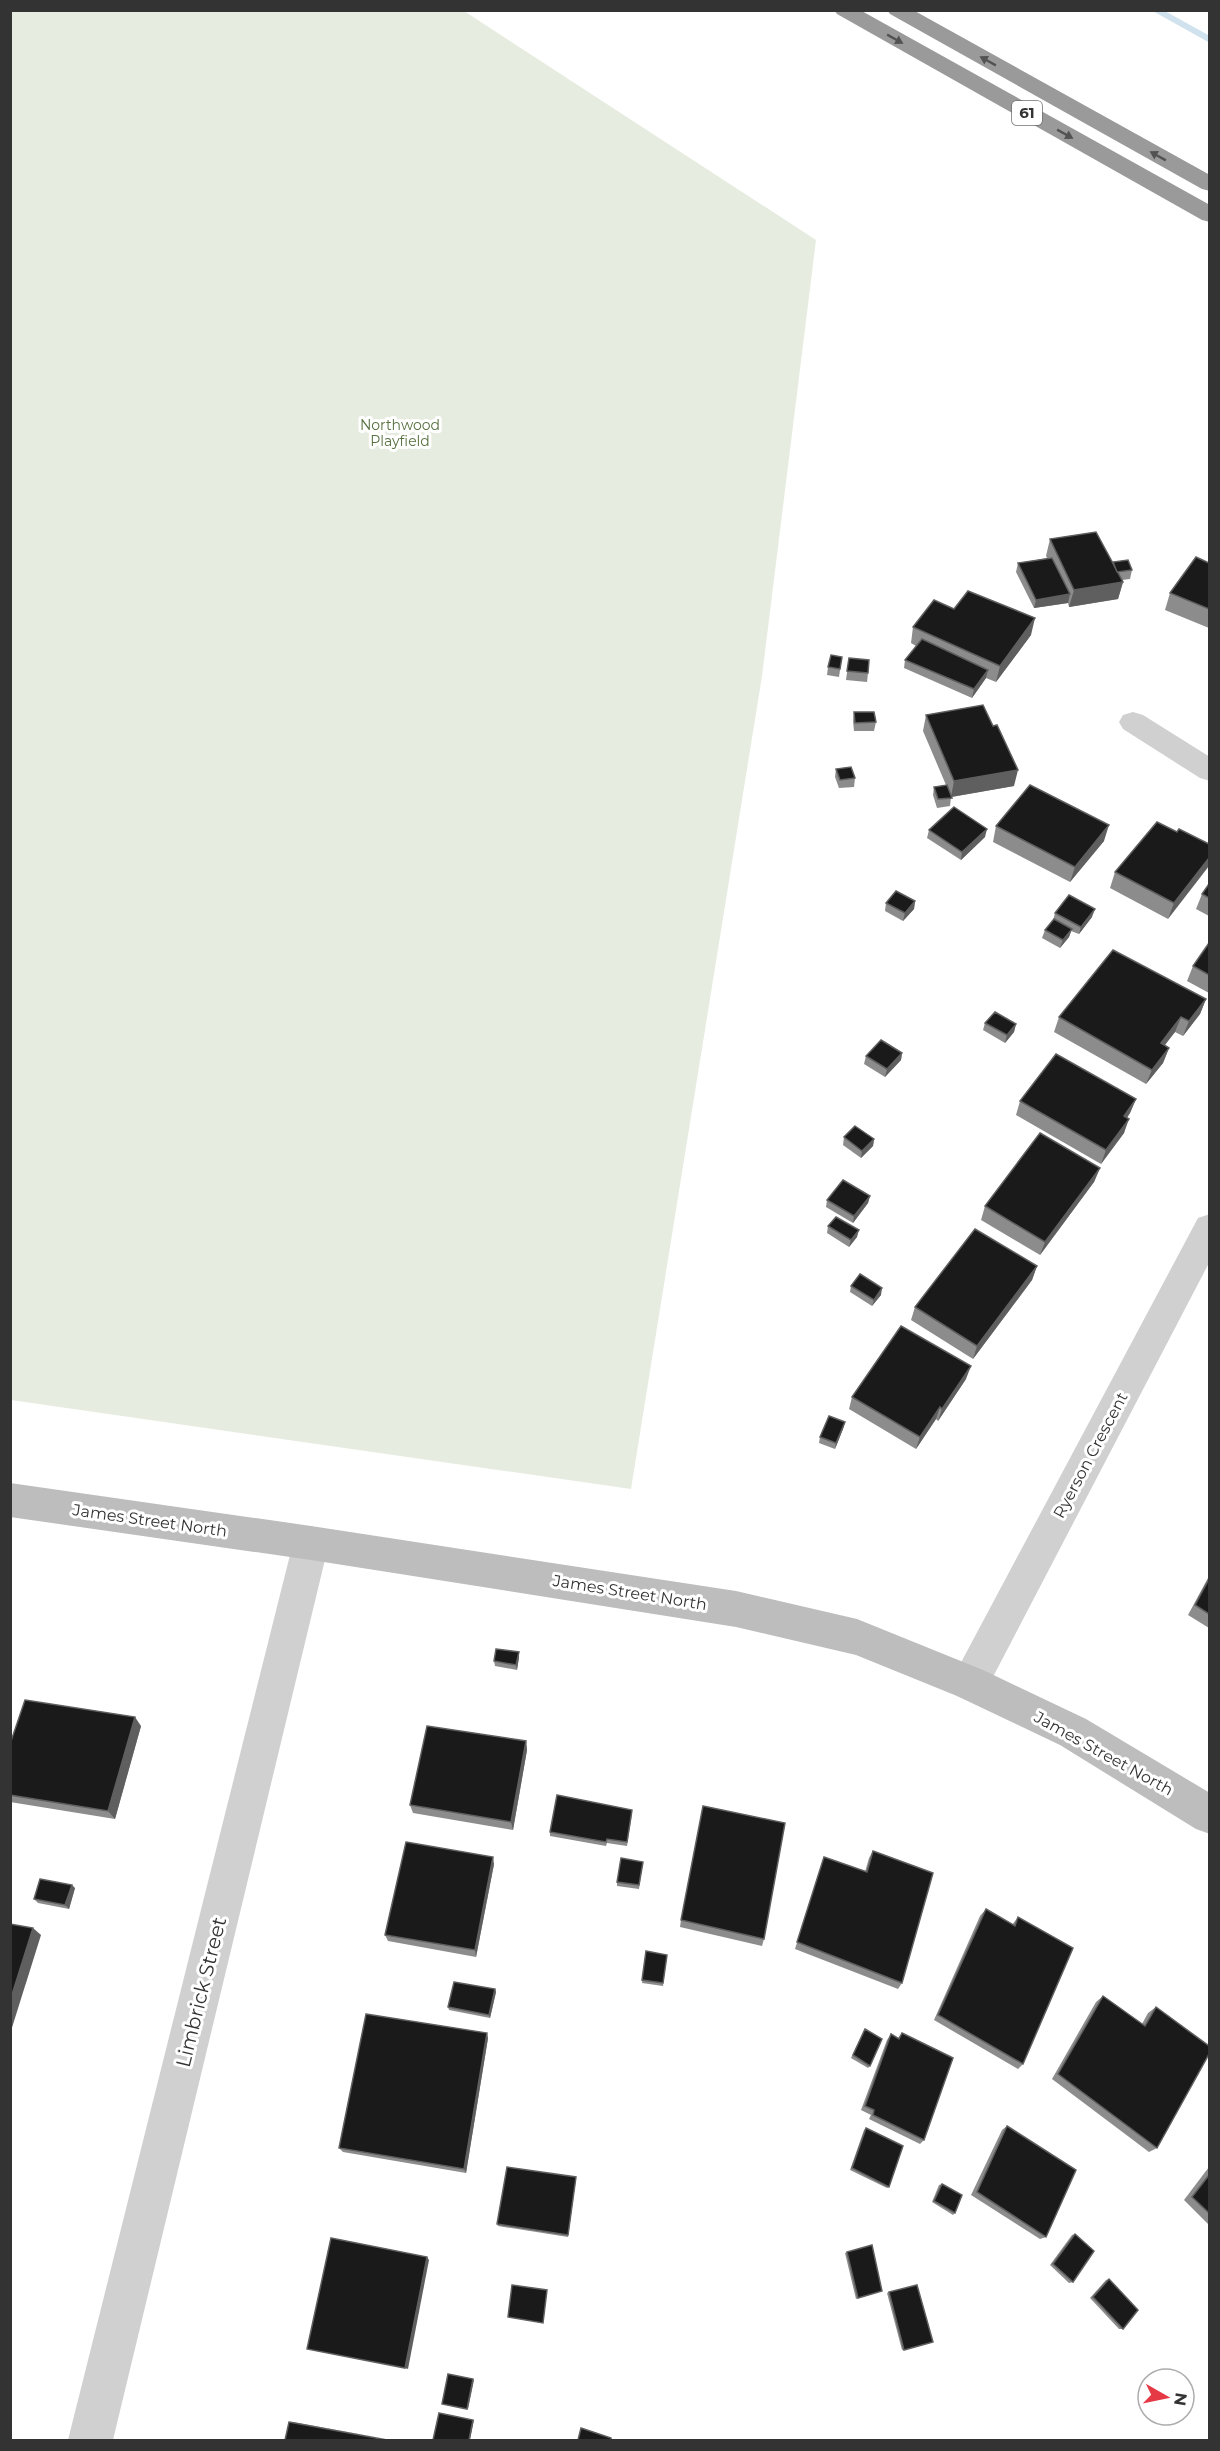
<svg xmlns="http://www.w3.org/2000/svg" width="1220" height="2451" viewBox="0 0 1220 2451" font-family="Montserrat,sans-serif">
  <rect width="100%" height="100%" fill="#fff"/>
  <polygon fill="#e6ecdf" points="11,10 464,11 816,240 762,676 631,1489 11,1400"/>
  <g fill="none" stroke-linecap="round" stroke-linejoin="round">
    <polygon fill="#cfe2ee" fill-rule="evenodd" points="1151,10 1163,10 1210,36 1210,43"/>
    <g fill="#d0d0d0" fill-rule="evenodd">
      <polygon points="1133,712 1143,715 1210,757 1210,781 1200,778 1123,729 1119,722 1123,715"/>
      <polygon points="1210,1214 1210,1261 983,1696 970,1701 957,1696 951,1683 957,1670 1198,1218"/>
      <polygon points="311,1526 324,1531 329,1543 113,2440 68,2440 293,1543 298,1531"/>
    </g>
    <polygon fill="#bdbdbd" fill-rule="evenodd" points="10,1483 311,1526 736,1591 857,1619 983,1670 1086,1719 1210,1793 1210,1834 1196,1829 1060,1745 957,1696 856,1655 736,1627 311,1560 10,1517"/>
    <g fill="#9a9a9a" fill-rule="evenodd">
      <polygon points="834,10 860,10 1210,205 1210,222 1202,220 837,14"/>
      <polygon points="887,10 913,10 1210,175 1210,191 1202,189 890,14"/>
    </g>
  </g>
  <g fill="#8c8c8c">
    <polygon points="1050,539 1132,570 1130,579 1122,580 1123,582 1118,599 1069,607 1068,603 1034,608 1016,572 1018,563 1047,558 1046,556"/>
    <polygon points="1209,563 1209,628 1165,610 1170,593"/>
    <polygon points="954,609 1031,635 996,682 986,678 972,698 904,668 905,660 916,646 911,643 913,627"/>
    <polygon points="842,657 839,677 827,675 828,667"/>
    <polygon points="849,658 868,673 867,682 846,680"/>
    <polygon points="854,712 876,722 874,731 854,731 853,721"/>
    <polygon points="926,715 1014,786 951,797 950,806 937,808 933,795 934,787 946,785 923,731"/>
    <polygon points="836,769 855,778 854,787 839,788 835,777"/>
    <polygon points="996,826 1104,841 1070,882 993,842"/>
    <polygon points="929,830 985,837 961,860 927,838"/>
    <polygon points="1209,844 1168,919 1110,888 1115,872"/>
    <polygon points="1209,884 1209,916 1196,909 1202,894"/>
    <polygon points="915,901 914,909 903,921 885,911 886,903"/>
    <polygon points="1055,913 1092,917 1079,934 1071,931 1069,937 1060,948 1042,938 1045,930 1053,921"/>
    <polygon points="1209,943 1209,993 1187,981 1193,966"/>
    <polygon points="1206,999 1200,1014 1183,1036 1175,1032 1164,1045 1169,1048 1163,1063 1146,1084 1054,1032 1059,1017"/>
    <polygon points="985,1023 1016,1024 1014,1032 1005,1043 983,1030"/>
    <polygon points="902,1053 901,1060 885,1077 864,1064 866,1056"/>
    <polygon points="1136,1099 1130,1113 1127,1118 1124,1133 1101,1164 1016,1115 1020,1101"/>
    <polygon points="844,1137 874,1139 873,1146 861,1158 843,1145"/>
    <polygon points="1100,1168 1094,1182 1040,1255 981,1220 985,1206"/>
    <polygon points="870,1196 868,1203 853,1223 826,1207 827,1200"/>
    <polygon points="828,1226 857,1237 849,1247 827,1233"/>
    <polygon points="1037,1266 1032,1280 973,1359 911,1320 915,1307"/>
    <polygon points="851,1286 881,1295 872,1306 850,1292"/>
    <polygon points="966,1379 938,1421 936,1419 916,1449 849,1409 852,1397"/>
    <polygon points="845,1422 843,1429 835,1449 819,1443 820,1437"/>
    <polygon points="1209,1576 1209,1628 1188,1615"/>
    <polygon points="519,1657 517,1670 495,1666 494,1661"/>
    <polygon points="141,1726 115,1819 10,1802 10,1744"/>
    <polygon points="526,1741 527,1750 513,1830 413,1813 410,1805"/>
    <polygon points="632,1814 627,1846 607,1843 606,1846 550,1836 550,1832"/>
    <polygon points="873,1851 902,1983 898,1989 795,1949 824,1857 865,1872 869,1858"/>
    <polygon points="643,1862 639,1889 617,1886 617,1882"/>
    <polygon points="494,1864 476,1957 388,1941 385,1935"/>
    <polygon points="75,1888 69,1909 38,1903 34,1899"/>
    <polygon points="986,1909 1012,1925 1018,1917 1023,2064 1018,2069 934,2020 980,1916"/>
    <polygon points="681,1920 764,1939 762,1946 680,1927"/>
    <polygon points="646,1951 667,1955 663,1986 642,1983"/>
    <polygon points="495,1989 496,1992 490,2018 449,2010 448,2007"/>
    <polygon points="1103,1996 1142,2024 1148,2013 1156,2007 1157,2148 1149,2152 1052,2079 1096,2002"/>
    <polygon points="865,2029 870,2066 868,2068 851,2058"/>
    <polygon points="902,2033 924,2140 920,2144 869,2119 871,2115 861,2110 887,2040 891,2034 898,2038"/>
    <polygon points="488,2038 466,2173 343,2152 339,2148"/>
    <polygon points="1007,2126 1046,2237 1040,2239 971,2195 1002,2130"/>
    <polygon points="866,2128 889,2187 887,2188 850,2170 864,2130"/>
    <polygon points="1209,2167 1209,2225 1184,2200"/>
    <polygon points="576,2179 568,2237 498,2226 497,2224"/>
    <polygon points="942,2184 955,2213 953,2215 932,2202 939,2185"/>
    <polygon points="1075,2234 1073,2282 1069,2283 1050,2265 1072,2235"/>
    <polygon points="847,2252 882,2291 856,2299 845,2253"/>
    <polygon points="1109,2279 1123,2329 1119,2329 1090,2298 1106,2280"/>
    <polygon points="889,2292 933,2342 902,2350 887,2293"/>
    <polygon points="289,2422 293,2422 391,2440"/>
  </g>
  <g fill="#5f5f5f">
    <polygon points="1123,582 1118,599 1069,607 1074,590"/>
    <polygon points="1070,594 1068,603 1034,608 1036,600"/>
    <polygon points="1035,618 1031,635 996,682 1000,666"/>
    <polygon points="988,670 986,678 972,698 974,689"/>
    <polygon points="1018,770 1014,786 951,797 954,781"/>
    <polygon points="1109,825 1104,841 1070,882 1075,867"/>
    <polygon points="987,829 985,837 961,860 962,852"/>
    <polygon points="1209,858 1209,866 1168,919 1174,903"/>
    <polygon points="915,901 914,909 903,921 905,913"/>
    <polygon points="1095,909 1092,917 1079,934 1081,927"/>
    <polygon points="1072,929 1069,937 1060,948 1063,940"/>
    <polygon points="1206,999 1200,1014 1183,1036 1189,1021"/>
    <polygon points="1181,1017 1175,1032 1155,1058 1161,1043"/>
    <polygon points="1016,1024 1014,1032 1005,1043 1007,1035"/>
    <polygon points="1169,1048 1163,1063 1146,1084 1152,1070"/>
    <polygon points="902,1053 901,1060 885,1077 887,1069"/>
    <polygon points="1136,1099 1130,1113 1118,1130 1124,1116"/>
    <polygon points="1129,1119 1124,1133 1101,1164 1106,1150"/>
    <polygon points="874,1139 873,1146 861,1158 862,1151"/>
    <polygon points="1100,1168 1094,1182 1040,1255 1045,1242"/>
    <polygon points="870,1196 868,1203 853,1223 854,1216"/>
    <polygon points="859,1230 857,1237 849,1247 851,1240"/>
    <polygon points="1037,1266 1032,1280 973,1359 977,1346"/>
    <polygon points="882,1288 881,1295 872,1306 874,1300"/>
    <polygon points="971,1366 966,1379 938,1421 942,1409"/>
    <polygon points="940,1407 936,1419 916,1449 920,1437"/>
    <polygon points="845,1422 843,1429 835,1449 836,1443"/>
    <polygon points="519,1652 519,1657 517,1670 516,1665"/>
    <polygon points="135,1717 141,1726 115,1819 108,1811"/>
    <polygon points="526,1741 527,1750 513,1830 511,1822"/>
    <polygon points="493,1857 494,1864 476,1957 475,1950"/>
    <polygon points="72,1885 75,1888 69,1909 65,1905"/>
    <polygon points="33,1928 41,1935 10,2034 10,2001"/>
    <polygon points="495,1989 496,1992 490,2018 489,2015"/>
    <polygon points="487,2033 488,2038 466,2173 464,2169"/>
    <polygon points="427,2257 429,2260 408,2369 405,2368"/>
    <polygon points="473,2379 474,2380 468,2409 467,2409"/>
    <polygon points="473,2420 474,2420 470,2440 469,2440"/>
  </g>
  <g fill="#1a1a1a" stroke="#5f5f5f" stroke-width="1.5">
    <polygon points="1096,532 1123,582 1074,590 1050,539"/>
    <polygon points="1196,557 1209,563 1209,609 1170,593"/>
    <polygon points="1052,558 1070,594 1036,600 1018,563"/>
    <polygon points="1128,560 1132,570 1117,572 1113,562"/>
    <polygon points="968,591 1035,618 1000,666 913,627 934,600 954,609"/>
    <polygon points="922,639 988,670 974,689 905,660"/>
    <polygon points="831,655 842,657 840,669 828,667"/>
    <polygon points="849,658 869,660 868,673 847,671"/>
    <polygon points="983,705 993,726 997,725 1018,770 954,781 926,715"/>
    <polygon points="854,712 874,712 876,722 855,723"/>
    <polygon points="851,767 855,778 840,780 836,769"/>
    <polygon points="947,785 952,798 938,799 934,787"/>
    <polygon points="1030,785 1109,825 1075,867 996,826"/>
    <polygon points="954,807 987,829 962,852 929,830"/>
    <polygon points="1157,822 1177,832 1179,829 1209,844 1209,858 1174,903 1115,872"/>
    <polygon points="1209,884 1209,898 1202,894"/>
    <polygon points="896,891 915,901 905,913 886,903"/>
    <polygon points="1069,895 1095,909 1081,927 1055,913"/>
    <polygon points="1054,919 1072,929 1063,940 1045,930"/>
    <polygon points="1209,943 1209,975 1193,966"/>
    <polygon points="1113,950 1206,999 1189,1021 1181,1017 1161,1043 1169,1048 1152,1070 1059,1017"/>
    <polygon points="995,1012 1016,1024 1007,1035 985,1023"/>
    <polygon points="881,1040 902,1053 887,1069 866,1056"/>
    <polygon points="1056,1054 1136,1099 1124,1116 1129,1119 1106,1150 1020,1101"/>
    <polygon points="855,1126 874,1139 862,1151 844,1137"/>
    <polygon points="1040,1133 1100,1168 1045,1242 985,1206"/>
    <polygon points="843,1180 870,1196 854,1216 827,1200"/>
    <polygon points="836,1217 859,1230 851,1240 828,1226"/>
    <polygon points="975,1229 1037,1266 977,1346 915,1307"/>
    <polygon points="860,1274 882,1288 874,1300 851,1286"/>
    <polygon points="901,1326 971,1366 942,1409 940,1407 920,1437 852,1397"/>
    <polygon points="829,1416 845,1422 836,1443 820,1437"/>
    <polygon points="1209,1579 1209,1614 1195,1605"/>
    <polygon points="496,1649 519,1652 516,1665 494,1661"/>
    <polygon points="25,1700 135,1717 108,1811 10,1795 10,1744"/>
    <polygon points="427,1726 526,1741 511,1822 410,1805"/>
    <polygon points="557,1795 632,1810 627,1842 607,1839 606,1842 550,1832"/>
    <polygon points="703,1806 785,1823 764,1939 681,1920"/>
    <polygon points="406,1842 493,1857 475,1950 385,1935"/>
    <polygon points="873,1851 933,1873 902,1983 797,1942 824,1857 867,1872"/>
    <polygon points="621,1858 643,1862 639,1885 617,1882"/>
    <polygon points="40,1879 72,1885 65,1905 34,1899"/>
    <polygon points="986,1909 1015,1926 1018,1917 1073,1948 1023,2064 938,2015"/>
    <polygon points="10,1924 33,1928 10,2001"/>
    <polygon points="646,1951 667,1955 663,1983 642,1980"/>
    <polygon points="454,1982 495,1989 489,2015 448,2007"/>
    <polygon points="1103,1996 1145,2026 1156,2007 1209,2046 1209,2054 1157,2148 1058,2074"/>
    <polygon points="366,2014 487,2033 464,2169 339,2148"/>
    <polygon points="865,2029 882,2039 870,2066 853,2055"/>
    <polygon points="902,2033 953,2058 924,2140 873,2115 874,2110 865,2106 891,2034 899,2039"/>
    <polygon points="1007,2126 1076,2170 1046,2237 977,2192"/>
    <polygon points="866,2128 903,2146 889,2187 852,2168"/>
    <polygon points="507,2167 576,2177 568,2235 497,2224"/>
    <polygon points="1209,2175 1209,2213 1192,2197"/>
    <polygon points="942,2184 962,2195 955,2213 934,2201"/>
    <polygon points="1075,2234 1094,2251 1073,2282 1053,2264"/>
    <polygon points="331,2238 427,2257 405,2368 307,2349"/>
    <polygon points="872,2245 882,2291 858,2298 847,2252"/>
    <polygon points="1109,2279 1138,2310 1123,2329 1093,2297"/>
    <polygon points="512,2285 547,2290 543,2323 508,2317"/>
    <polygon points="917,2285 933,2342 904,2350 889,2292"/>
    <polygon points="448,2374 473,2379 467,2409 442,2404"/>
    <polygon points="439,2413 473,2420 469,2440 433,2440"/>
    <polygon points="289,2422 387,2440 285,2440"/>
    <polygon points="581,2428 611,2438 611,2440 578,2440"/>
  </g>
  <defs><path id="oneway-solid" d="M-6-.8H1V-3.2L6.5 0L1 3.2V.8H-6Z" transform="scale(1.5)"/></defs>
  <g fill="#525252">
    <use href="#oneway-solid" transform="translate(895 39) rotate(29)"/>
    <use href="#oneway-solid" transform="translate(988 61) rotate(-151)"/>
    <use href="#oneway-solid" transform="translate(1065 134) rotate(29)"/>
    <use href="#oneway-solid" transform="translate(1158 156) rotate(-151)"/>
  </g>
  <g text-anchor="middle" stroke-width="6" stroke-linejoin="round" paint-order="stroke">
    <g font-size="14" fill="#56703f" stroke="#fff">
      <text x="400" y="430">Northwood<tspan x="400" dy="16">Playfield</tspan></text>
    </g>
    <rect fill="#fff" stroke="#707070" stroke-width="1.5" x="1012" y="101" width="30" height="24" rx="4.5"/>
    <g font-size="15" font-weight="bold" fill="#333">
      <text x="1027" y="118">61</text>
    </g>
    <g font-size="16" fill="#333" stroke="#fff">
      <text transform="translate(1090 1455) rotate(-62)" y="6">Ryerson Crescent</text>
      <text transform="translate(150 1520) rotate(8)" y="6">James Street North</text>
      <text transform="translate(630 1592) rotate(9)" y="6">James Street North</text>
      <text transform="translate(1104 1753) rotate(29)" y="6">James Street North</text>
    </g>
    <g font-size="20" fill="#333" stroke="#fff">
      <text transform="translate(201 1992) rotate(-76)" y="7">Limbrick Street</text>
    </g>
  </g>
  <rect width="1220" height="2451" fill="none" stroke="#333333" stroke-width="24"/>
  <g transform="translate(1166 2397) rotate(99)"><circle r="28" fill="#ffffff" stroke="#adadad" stroke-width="1.5"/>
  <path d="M0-4.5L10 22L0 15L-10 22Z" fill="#e63946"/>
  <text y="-9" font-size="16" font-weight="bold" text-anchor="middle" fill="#333333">N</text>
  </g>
</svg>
